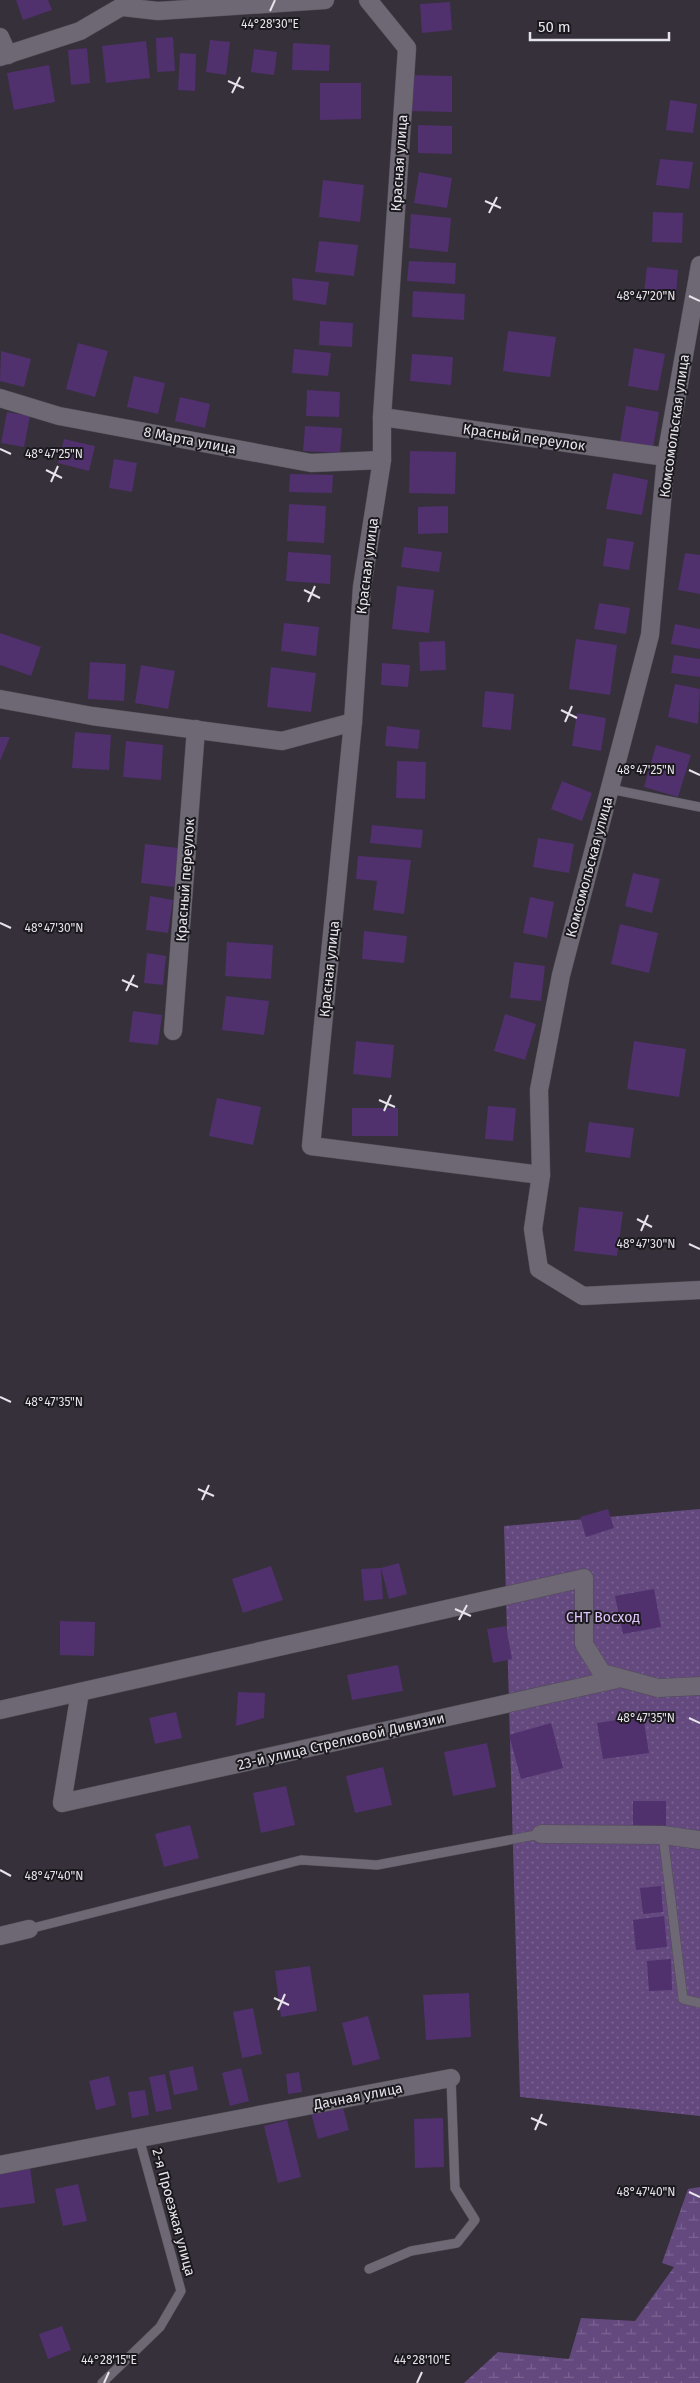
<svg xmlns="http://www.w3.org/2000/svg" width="700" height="2383" viewBox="0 0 700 2383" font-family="'Fira Sans',sans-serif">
  <defs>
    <pattern id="green-dots" width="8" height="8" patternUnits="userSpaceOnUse" patternTransform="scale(1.25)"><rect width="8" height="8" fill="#64497f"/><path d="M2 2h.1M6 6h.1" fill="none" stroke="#7a6391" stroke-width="1.8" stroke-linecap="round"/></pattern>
    <pattern id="wetland-marsh" width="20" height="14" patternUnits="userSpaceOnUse" patternTransform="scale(1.25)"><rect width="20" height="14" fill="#64497f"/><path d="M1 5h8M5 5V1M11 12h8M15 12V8" fill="none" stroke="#7a6391"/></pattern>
  </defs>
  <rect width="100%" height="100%" fill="#35303a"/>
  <polygon fill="url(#green-dots)" points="700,1509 700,2116 520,2097 504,1526"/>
  <polygon fill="url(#wetland-marsh)" points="700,2187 700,2383 464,2383 498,2352 569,2359 581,2318 635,2321 674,2267 662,2263 688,2189"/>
  <g fill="#51306e">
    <polygon points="16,0 48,0 52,10 23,20"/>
    <polygon points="450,2 452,30 422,33 420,4"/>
    <polygon points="173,37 175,71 157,72 156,38"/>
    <polygon points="210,40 230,42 226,75 206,72"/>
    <polygon points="146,41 150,78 106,83 102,46"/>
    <polygon points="293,43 330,45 329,71 292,70"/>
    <polygon points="87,48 90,83 71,85 68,50"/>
    <polygon points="254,49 277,52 274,75 251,72"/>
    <polygon points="180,53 196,54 195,91 178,90"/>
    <polygon points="49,65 55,102 14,110 7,73"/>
    <polygon points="408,75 452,76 452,112 408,111"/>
    <polygon points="320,83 361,83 361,119 320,120"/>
    <polygon points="670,100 697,104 693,133 666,130"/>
    <polygon points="418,125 452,126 452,154 418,153"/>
    <polygon points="660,159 693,162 689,189 656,185"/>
    <polygon points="419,172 452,178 447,208 414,203"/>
    <polygon points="323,180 364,185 360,222 319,217"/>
    <polygon points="653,212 683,213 682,243 652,242"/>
    <polygon points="411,214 451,218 448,252 409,248"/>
    <polygon points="319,241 358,245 354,276 315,272"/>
    <polygon points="409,261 456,263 455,284 407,281"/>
    <polygon points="647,267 678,270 676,296 644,293"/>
    <polygon points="292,278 329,282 326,305 293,300"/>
    <polygon points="413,291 465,294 464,320 412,317"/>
    <polygon points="320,321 353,323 352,347 319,345"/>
    <polygon points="508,331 556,337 550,377 503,371"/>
    <polygon points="78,343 108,351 95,397 66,389"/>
    <polygon points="634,348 665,354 658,391 628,386"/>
    <polygon points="294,349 331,353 328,376 292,373"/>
    <polygon points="1,351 31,359 24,387 0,381"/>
    <polygon points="412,354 453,357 451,385 410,381"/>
    <polygon points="134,376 165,383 158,414 127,407"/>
    <polygon points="307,390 340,392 339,417 306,416"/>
    <polygon points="180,397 210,404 205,428 175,421"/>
    <polygon points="626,406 659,412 653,448 620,442"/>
    <polygon points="7,412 30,416 24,447 1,443"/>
    <polygon points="305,426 342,428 340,453 303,451"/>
    <polygon points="64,439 95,446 89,471 58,463"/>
    <polygon points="410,451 456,452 455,494 409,493"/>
    <polygon points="114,459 137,463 132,492 109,488"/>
    <polygon points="613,473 648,480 642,515 606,509"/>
    <polygon points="290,474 333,475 332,493 289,492"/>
    <polygon points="289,504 326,506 324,543 287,541"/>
    <polygon points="448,506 448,533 418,534 418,507"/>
    <polygon points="607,538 634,542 629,570 603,566"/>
    <polygon points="404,547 442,552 439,572 401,567"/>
    <polygon points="288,552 331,555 330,584 286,581"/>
    <polygon points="685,553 700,555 700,594 678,590"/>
    <polygon points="397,586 434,590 429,633 392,629"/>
    <polygon points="599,603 630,608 626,634 594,629"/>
    <polygon points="284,623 319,627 316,656 281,651"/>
    <polygon points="675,624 700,629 700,649 671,644"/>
    <polygon points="0,633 41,647 31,676 0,665"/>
    <polygon points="576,639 617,645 610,695 569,689"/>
    <polygon points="445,641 446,670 420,671 419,642"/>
    <polygon points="674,655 700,659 700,677 671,673"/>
    <polygon points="90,662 126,664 124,701 88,699"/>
    <polygon points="382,663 410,665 408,687 381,685"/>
    <polygon points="141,665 175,671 168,709 135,703"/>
    <polygon points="271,667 316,673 311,712 267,707"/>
    <polygon points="675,684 700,689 698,724 668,717"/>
    <polygon points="485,691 514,694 511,730 482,727"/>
    <polygon points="577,713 606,718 601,751 572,746"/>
    <polygon points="387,726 420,730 418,749 385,746"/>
    <polygon points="75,732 111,735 109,770 72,768"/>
    <polygon points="0,737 10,737 0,761"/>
    <polygon points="126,741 163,745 161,780 123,777"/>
    <polygon points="656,745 691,755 678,797 644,787"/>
    <polygon points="397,761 426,762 425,799 396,798"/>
    <polygon points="562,781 592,793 582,821 551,809"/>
    <polygon points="372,825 423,830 421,848 370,843"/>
    <polygon points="538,838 574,844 569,873 533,867"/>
    <polygon points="145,844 178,848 174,887 141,883"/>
    <polygon points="358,856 411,860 404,914 373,910 377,881 356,879"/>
    <polygon points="633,873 660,879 652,913 625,906"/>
    <polygon points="150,896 173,900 168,933 146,930"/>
    <polygon points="530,897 554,902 547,938 523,933"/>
    <polygon points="620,924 658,933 649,973 611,964"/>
    <polygon points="364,931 407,936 404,963 362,959"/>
    <polygon points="227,942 273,945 271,979 225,976"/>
    <polygon points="147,953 166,956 163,985 144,983"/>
    <polygon points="514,962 545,966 541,1001 510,998"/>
    <polygon points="226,996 269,1001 264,1035 222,1030"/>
    <polygon points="133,1011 162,1015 158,1045 129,1042"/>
    <polygon points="505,1014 536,1024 525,1060 494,1051"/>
    <polygon points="356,1041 394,1045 391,1078 353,1074"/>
    <polygon points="634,1041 686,1049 679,1097 627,1089"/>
    <polygon points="217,1098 261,1107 253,1145 209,1136"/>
    <polygon points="488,1106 516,1108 513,1141 485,1139"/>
    <rect x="352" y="1108" width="46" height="28"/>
    <polygon points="589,1122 634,1128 630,1158 585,1152"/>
    <polygon points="579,1207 623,1212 617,1256 574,1251"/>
    <polygon points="608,1509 614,1528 586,1537 580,1517"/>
    <polygon points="399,1563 407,1594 389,1599 381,1568"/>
    <polygon points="271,1566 283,1600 243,1613 232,1579"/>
    <polygon points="381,1568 383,1599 364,1601 361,1569"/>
    <polygon points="654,1589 661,1627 623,1634 615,1596"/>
    <polygon points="60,1621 95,1622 94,1656 60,1655"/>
    <polygon points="506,1626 512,1659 493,1663 487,1629"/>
    <polygon points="398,1665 403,1691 352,1700 347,1675"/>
    <polygon points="238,1692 265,1693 264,1718 236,1726"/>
    <polygon points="176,1712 182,1738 155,1744 149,1718"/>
    <polygon points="643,1716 649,1753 603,1759 597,1723"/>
    <polygon points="551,1723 563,1768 521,1779 509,1735"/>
    <polygon points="487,1743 496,1787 453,1796 444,1752"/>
    <polygon points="383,1767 392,1805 355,1813 346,1776"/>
    <polygon points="286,1786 295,1825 261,1833 253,1793"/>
    <rect x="633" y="1801" width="33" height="26"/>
    <polygon points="190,1825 199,1858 164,1867 155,1834"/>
    <polygon points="661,1886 663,1912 643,1914 640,1888"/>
    <polygon points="664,1916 667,1947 636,1950 633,1920"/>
    <polygon points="671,1959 672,1990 649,1991 647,1961"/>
    <polygon points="310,1966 317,2011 281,2017 275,1971"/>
    <polygon points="469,1993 471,2037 426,2040 423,1995"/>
    <polygon points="253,2008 262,2054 242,2058 233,2012"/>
    <polygon points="368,2016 380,2059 353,2066 342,2023"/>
    <polygon points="193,2066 198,2090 174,2095 169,2071"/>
    <polygon points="241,2068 249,2101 230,2106 222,2073"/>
    <polygon points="299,2072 302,2092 288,2094 286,2074"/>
    <polygon points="165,2074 172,2109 156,2112 149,2077"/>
    <polygon points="109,2076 116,2105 96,2110 89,2081"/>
    <polygon points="145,2090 149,2115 132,2118 128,2092"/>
    <polygon points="342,2104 349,2130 318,2139 311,2113"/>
    <polygon points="443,2118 444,2167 415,2168 414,2119"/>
    <polygon points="287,2120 301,2177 278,2183 264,2126"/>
    <polygon points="30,2168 35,2203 0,2208 0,2172"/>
    <polygon points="78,2184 87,2221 63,2226 55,2189"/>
    <polygon points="62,2326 71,2350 48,2359 39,2334"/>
  </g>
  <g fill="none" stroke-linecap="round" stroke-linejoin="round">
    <defs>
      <g id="service">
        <polyline points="610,789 700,807"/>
        <polyline points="663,1835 683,1999 700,2003"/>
        <polyline points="29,1929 301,1860 377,1865 541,1834"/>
        <polyline points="369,2269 411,2251 457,2243 475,2220 455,2188 451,2078"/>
        <polyline points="102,2383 160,2327 181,2291 139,2138"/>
      </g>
      <g id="minor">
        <polyline points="368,0 407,48 382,417 382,460 362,587 353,722 311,1146 541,1175"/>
        <polyline points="123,7 158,11 325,0"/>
        <polyline points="0,37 8,55"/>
        <polyline points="0,57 80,31 133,0"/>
        <polyline points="700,265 666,457 650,635 561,975 539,1090 541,1175 533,1229 539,1269 583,1296 700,1290"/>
        <polyline points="0,398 59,416 311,463 382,460"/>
        <polyline points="382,417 666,457"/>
        <polyline points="0,699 92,716 282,741 353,722"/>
        <polyline points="173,1031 196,729"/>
        <polyline points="80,1692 62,1803 617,1679"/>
        <polyline points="0,1710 584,1578 584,1644 602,1673 658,1688 700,1686"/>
        <polyline points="541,1834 663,1835 700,1840"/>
        <polyline points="0,1936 29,1929"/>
        <polyline points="0,2165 451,2078"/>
      </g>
    </defs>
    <use href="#service" stroke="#514d55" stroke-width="10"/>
    <use href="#minor" stroke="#514d55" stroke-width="19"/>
    <use href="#service" stroke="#6d6873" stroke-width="9"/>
    <use href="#minor" stroke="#6d6873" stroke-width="18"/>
  </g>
  <path fill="none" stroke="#e6e3ea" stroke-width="2" d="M270,11L275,0M228,81L244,88M232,93L240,77M485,201L501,208M489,213L497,197M689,296L700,301M0,449L11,454M46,470L62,478M51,482L58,466M304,590L320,598M308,602L315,586M561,710L577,718M565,722L572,706M689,770L700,775M0,923L11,928M122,980L138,987M126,991L134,975M379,1100L395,1107M384,1111L391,1095M637,1219L652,1227M641,1231L648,1215M689,1244L700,1249M0,1397L11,1402M198,1489L214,1496M202,1500L209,1485M455,1609L471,1616M459,1620L467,1605M689,1718L700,1723M0,1870L11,1876M274,1998L289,2005M278,2010L285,1994M531,2118L547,2125M535,2130L542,2114M689,2192L700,2197M104,2383L109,2372M417,2383L422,2372"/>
  <g text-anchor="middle" stroke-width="4" stroke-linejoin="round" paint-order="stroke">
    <g font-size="14" fill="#e6e3ea" stroke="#1b191e">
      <text transform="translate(399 163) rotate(-86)" y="5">Красная улица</text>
      <text transform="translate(674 426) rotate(-82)" y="5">Комсомольская улица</text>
      <text transform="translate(524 437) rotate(8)" y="5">Красный переулок</text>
      <text transform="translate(190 440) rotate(11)" y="5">8 Марта улица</text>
      <text transform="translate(367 566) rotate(-83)" y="5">Красная улица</text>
      <text transform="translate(589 867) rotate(-75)" y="5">Комсомольская улица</text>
      <text transform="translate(185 880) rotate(-86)" y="5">Красный переулок</text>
      <text transform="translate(329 969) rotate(-84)" y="5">Красная улица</text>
      <text transform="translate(341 1741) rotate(-13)" y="5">23-й улица Стрелковой Дивизии</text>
      <text transform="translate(358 2096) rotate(-11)" y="5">Дачная улица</text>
      <text transform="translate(174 2212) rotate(75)" y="5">2-я Проезжая улица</text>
    </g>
    <g font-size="14" fill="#e1c6fe" stroke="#1b191e">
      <text x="603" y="1622">СНТ Восход</text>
    </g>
  </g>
  <g font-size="12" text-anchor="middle" fill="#e6e3ea" stroke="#1b191e" stroke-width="4" stroke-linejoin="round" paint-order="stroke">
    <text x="270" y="28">44°28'30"E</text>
    <text x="646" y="300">48°47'20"N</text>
    <text x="54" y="458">48°47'25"N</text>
    <text x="646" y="774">48°47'25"N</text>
    <text x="54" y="932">48°47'30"N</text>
    <text x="646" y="1248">48°47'30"N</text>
    <text x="54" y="1406">48°47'35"N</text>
    <text x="646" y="1722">48°47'35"N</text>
    <text x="54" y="1880">48°47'40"N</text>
    <text x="646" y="2196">48°47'40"N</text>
    <text x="109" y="2364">44°28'15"E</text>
    <text x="422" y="2364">44°28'10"E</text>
  </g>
  <path d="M530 32v8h139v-8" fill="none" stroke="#e6e3ea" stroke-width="2.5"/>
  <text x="538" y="32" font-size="15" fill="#e6e3ea" stroke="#1b191e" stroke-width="4" paint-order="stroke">50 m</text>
</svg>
